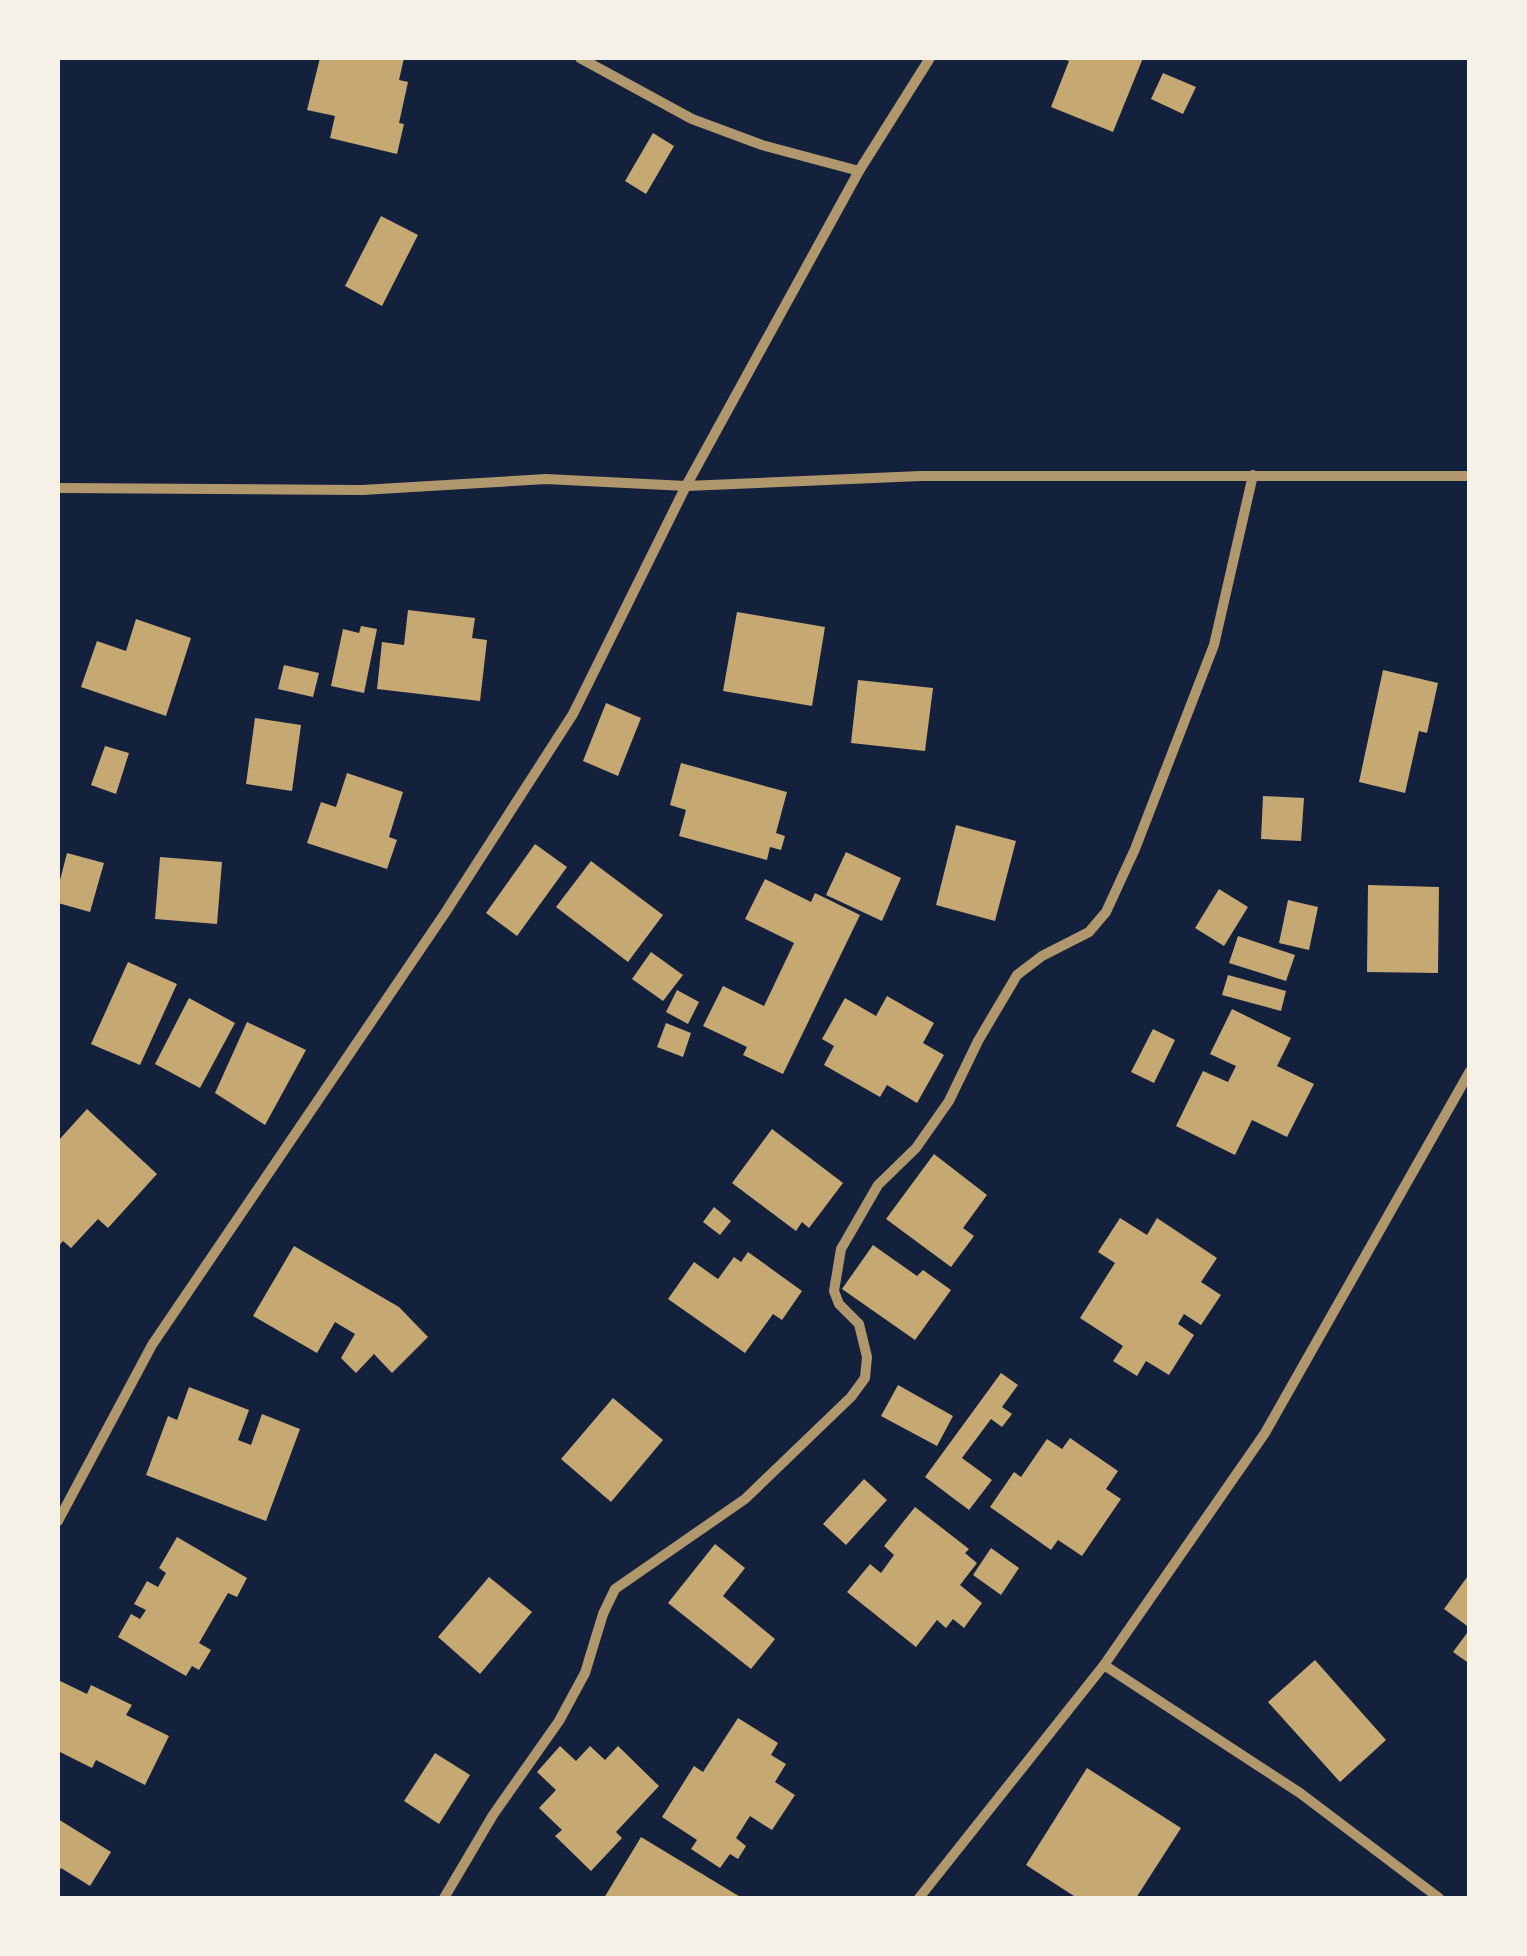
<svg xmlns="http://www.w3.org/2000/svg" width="1527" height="1956" viewBox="0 0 1527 1956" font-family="'DM Sans',sans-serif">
  <rect width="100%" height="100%" fill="#14213d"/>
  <g fill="#c6a872">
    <polygon points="320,58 343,60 343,58 404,58 399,80 408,82 399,123 404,124 397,154 330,138 335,116 307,110"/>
    <polygon points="1060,58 1143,58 1113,132 1051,107 1069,61"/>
    <polygon points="1163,73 1196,87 1183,114 1151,99"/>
    <polygon points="653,133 674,146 646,194 625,181"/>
    <polygon points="381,216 418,235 382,306 345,286"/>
    <polygon points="408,610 475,618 472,638 487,640 480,701 377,689 382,642 404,645"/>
    <polygon points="737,612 825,627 812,706 723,691"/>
    <polygon points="136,619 191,638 166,716 81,687 97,641 126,651"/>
    <polygon points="361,626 377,629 364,693 331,686 343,629 359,633"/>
    <polygon points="284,665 319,673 313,697 278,689"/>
    <polygon points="1383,670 1438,683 1427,733 1419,731 1405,793 1359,782"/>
    <polygon points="858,680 933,688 925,751 851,743"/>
    <polygon points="606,703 641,718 618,776 583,761"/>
    <polygon points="255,718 301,725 292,791 246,784"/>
    <polygon points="105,746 129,753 116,794 91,785"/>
    <polygon points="681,763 787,792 776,833 785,836 781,850 770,847 767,860 679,836 686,810 670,805"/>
    <polygon points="347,773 403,792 389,837 397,840 387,869 307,843 321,802 336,807"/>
    <polygon points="1263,796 1304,798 1301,841 1261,839"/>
    <polygon points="956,825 1016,841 995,921 936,905"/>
    <polygon points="535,844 567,867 517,936 486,913"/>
    <polygon points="846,852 901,878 882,921 826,895"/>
    <polygon points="67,853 104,863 90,912 58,903 58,888"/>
    <polygon points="160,857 222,862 217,924 155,919"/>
    <polygon points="591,861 663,915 628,962 556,907"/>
    <polygon points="765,879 811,902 815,893 860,915 783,1074 743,1055 747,1047 703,1026 723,986 764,1006 794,943 745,919"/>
    <polygon points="1368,885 1439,887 1438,973 1367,972"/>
    <polygon points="1219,889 1248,907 1224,946 1195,928"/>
    <polygon points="1288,900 1318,907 1309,950 1279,943"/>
    <polygon points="1238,936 1295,955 1286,981 1229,963"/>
    <polygon points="651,952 683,975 663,1001 632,979"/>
    <polygon points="128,962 177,984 140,1065 91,1044"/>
    <polygon points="1228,975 1286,991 1281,1011 1222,995"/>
    <polygon points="677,990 699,1002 688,1024 666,1012"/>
    <polygon points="887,996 934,1023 923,1043 944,1055 917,1103 887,1085 880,1097 824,1065 834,1046 822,1039 845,998 876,1016"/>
    <polygon points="189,998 235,1023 200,1088 155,1064"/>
    <polygon points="1232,1009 1291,1038 1277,1066 1314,1084 1287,1137 1252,1120 1235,1155 1176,1126 1203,1071 1228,1082 1236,1066 1210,1054"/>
    <polygon points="247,1022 306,1050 265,1125 215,1093"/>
    <polygon points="666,1023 691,1033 683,1057 657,1047"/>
    <polygon points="1153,1029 1175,1040 1154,1083 1131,1072"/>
    <polygon points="87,1109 157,1174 108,1228 98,1219 71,1248 63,1241 58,1247 58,1141"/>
    <polygon points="772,1129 843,1183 809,1228 802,1222 796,1231 732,1183"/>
    <polygon points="934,1154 987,1195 963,1228 974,1236 951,1267 886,1219"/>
    <polygon points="714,1207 731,1221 720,1235 703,1222"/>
    <polygon points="1120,1218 1147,1235 1157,1218 1217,1258 1201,1282 1221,1295 1201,1325 1184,1314 1178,1324 1194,1335 1169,1375 1146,1361 1137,1376 1113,1361 1123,1346 1080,1318 1115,1263 1098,1252"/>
    <polygon points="873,1245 917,1276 923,1270 951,1290 915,1340 842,1289"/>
    <polygon points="294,1246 399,1307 428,1337 392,1373 374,1354 356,1373 341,1358 355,1334 335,1322 317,1353 253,1316"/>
    <polygon points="748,1252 802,1291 782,1320 773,1314 745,1353 668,1299 694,1262 718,1279 734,1257 741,1262"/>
    <polygon points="1001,1373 1018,1385 1002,1407 1012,1414 1002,1427 991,1419 962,1458 992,1480 969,1510 925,1477"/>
    <polygon points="898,1385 953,1416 937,1446 881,1416"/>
    <polygon points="189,1387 249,1410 238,1440 251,1445 262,1414 300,1429 266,1521 146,1475 168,1416 177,1420"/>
    <polygon points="613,1398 663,1440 611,1502 561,1459"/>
    <polygon points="1070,1438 1118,1471 1106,1489 1121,1499 1082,1556 1058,1540 1051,1550 990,1507 1014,1472 1021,1477 1047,1439 1062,1449"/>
    <polygon points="864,1479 887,1500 846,1545 823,1524"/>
    <polygon points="915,1507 969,1549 965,1553 977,1563 960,1585 982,1603 964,1628 953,1619 946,1628 937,1620 916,1647 847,1592 870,1564 881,1573 894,1555 884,1546"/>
    <polygon points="177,1537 247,1578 237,1597 228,1593 199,1643 211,1650 199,1670 192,1666 186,1676 118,1637 131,1614 140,1619 146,1610 134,1604 147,1581 158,1587 166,1573 159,1568"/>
    <polygon points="715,1544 745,1568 723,1596 775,1639 751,1669 668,1603"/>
    <polygon points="991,1548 1019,1568 1001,1595 973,1575"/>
    <polygon points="1470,1573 1470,1628 1444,1609"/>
    <polygon points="489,1577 532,1612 480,1674 438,1637"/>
    <polygon points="1470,1629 1470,1664 1453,1652"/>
    <polygon points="1315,1660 1386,1740 1340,1782 1268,1702"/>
    <polygon points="58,1680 87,1694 91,1685 132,1705 126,1715 169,1736 145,1785 96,1760 92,1768 58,1751"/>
    <polygon points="738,1718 778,1743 771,1755 786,1764 775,1782 795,1795 772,1830 750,1816 736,1838 746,1846 738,1859 730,1854 720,1868 691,1849 697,1840 662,1817 694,1766 703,1772"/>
    <polygon points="560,1746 576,1761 590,1746 605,1760 618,1746 659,1786 616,1832 622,1838 591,1871 555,1836 562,1830 539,1808 556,1790 537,1772"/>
    <polygon points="435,1753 470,1775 439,1824 404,1801"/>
    <polygon points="1087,1768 1181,1828 1136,1898 1077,1898 1026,1865"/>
    <polygon points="58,1819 111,1852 90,1886 61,1868 58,1874"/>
    <polygon points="641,1837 742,1898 604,1898"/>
  </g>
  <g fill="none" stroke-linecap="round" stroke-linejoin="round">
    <g stroke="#b1986c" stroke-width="10">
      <polyline points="580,58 692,119 762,145 859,171"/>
      <polyline points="58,488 362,490 546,479 686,486 921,476 1470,476"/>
      <polyline points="58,1521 152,1345 445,913 573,714 686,486 859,171 930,58"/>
      <polyline points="1104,1665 1300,1793 1439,1898"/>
      <polyline points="444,1898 493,1815 559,1721 585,1673 603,1614 615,1589 745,1499 851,1397 865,1378 867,1357 859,1324 839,1304 834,1291 841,1249 878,1185 916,1148 949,1101 978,1041 1017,975 1042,956 1089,932 1106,912 1135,849 1214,645 1253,475"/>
      <polyline points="919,1898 1104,1665 1265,1433 1470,1071"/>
    </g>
  </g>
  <rect width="1527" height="1956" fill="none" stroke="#f6f1e7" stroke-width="120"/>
</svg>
